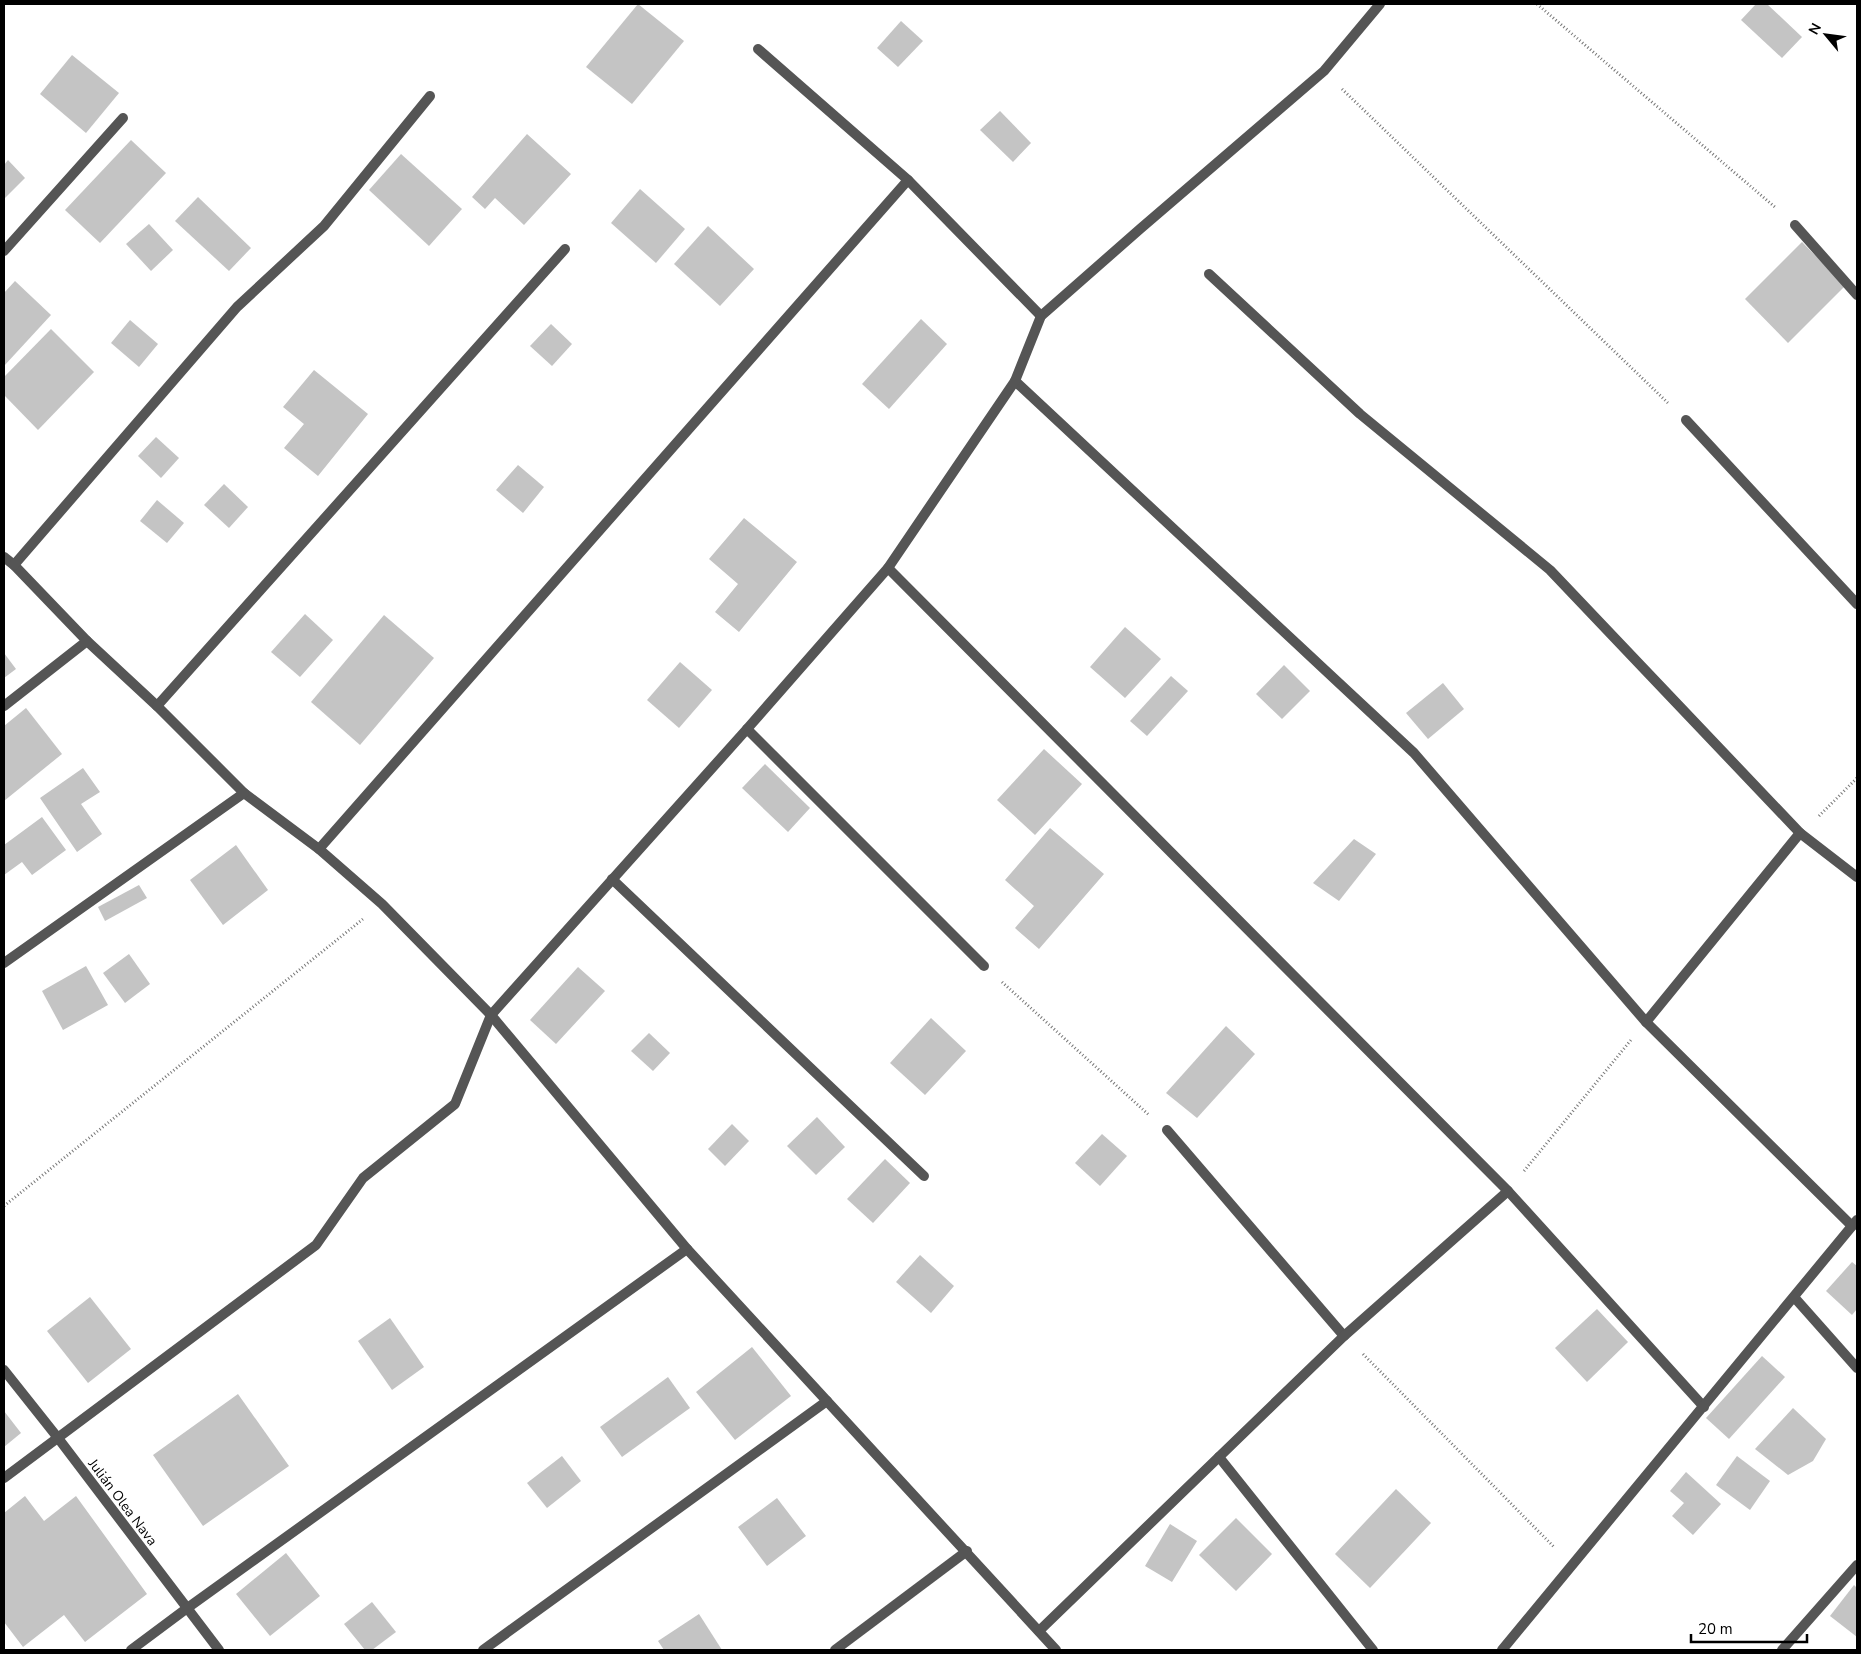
<svg xmlns="http://www.w3.org/2000/svg" width="1861" height="1654" viewBox="0 0 1861 1654" font-family="'Nunito Sans',sans-serif">
  <rect width="100%" height="100%" fill="#fff"/>
  <g fill="#c4c4c4">
    <polygon points="638,4 684,41 632,104 586,67"/>
    <polygon points="1756,4 1767,4 1802,37 1782,58 1741,20"/>
    <polygon points="901,21 923,41 898,67 877,48"/>
    <polygon points="72,55 119,93 86,133 40,94"/>
    <polygon points="1000,111 1031,143 1013,162 980,130"/>
    <polygon points="527,134 571,174 524,225 495,198 485,209 472,197"/>
    <polygon points="131,140 166,173 100,243 65,210"/>
    <polygon points="401,154 462,209 429,246 369,190"/>
    <polygon points="8,160 25,178 4,199 4,165"/>
    <polygon points="640,189 685,229 656,263 611,223"/>
    <polygon points="198,197 251,248 229,271 175,221"/>
    <polygon points="149,224 173,250 151,271 126,244"/>
    <polygon points="708,226 754,269 720,306 674,264"/>
    <polygon points="1802,242 1845,286 1788,343 1745,299"/>
    <polygon points="15,281 51,315 4,366 4,293"/>
    <polygon points="921,319 947,344 889,409 862,384"/>
    <polygon points="130,320 158,344 139,367 111,343"/>
    <polygon points="551,324 572,344 552,366 530,346"/>
    <polygon points="51,329 94,372 38,430 4,395 4,377"/>
    <polygon points="314,370 368,414 318,476 284,448 304,424 283,407"/>
    <polygon points="156,437 179,458 161,478 138,456"/>
    <polygon points="518,465 544,487 523,513 496,490"/>
    <polygon points="224,484 248,507 229,528 204,505"/>
    <polygon points="157,500 184,523 167,543 140,521"/>
    <polygon points="744,518 797,562 739,632 715,612 738,584 709,559"/>
    <polygon points="305,614 333,640 300,677 271,652"/>
    <polygon points="384,615 434,658 360,745 311,702"/>
    <polygon points="1125,627 1161,659 1125,698 1090,667"/>
    <polygon points="4,653 16,669 4,678"/>
    <polygon points="680,662 712,690 679,728 647,700"/>
    <polygon points="1284,665 1310,691 1282,719 1256,694"/>
    <polygon points="1171,676 1188,691 1147,736 1130,721"/>
    <polygon points="1443,683 1464,709 1428,739 1406,713"/>
    <polygon points="26,708 62,754 4,801 4,726"/>
    <polygon points="1044,749 1082,784 1035,835 997,800"/>
    <polygon points="765,764 810,808 788,832 742,788"/>
    <polygon points="83,768 100,792 81,804 102,834 77,852 40,798"/>
    <polygon points="42,817 66,850 32,875 22,862 4,875 4,845"/>
    <polygon points="1050,828 1104,874 1039,949 1015,928 1034,906 1005,880"/>
    <polygon points="1354,839 1376,854 1339,901 1313,883"/>
    <polygon points="236,845 268,890 223,925 190,880"/>
    <polygon points="139,885 147,898 105,921 98,907"/>
    <polygon points="129,954 150,984 125,1003 103,973"/>
    <polygon points="86,966 108,1005 63,1030 42,991"/>
    <polygon points="578,967 605,991 556,1044 530,1020"/>
    <polygon points="931,1018 966,1051 925,1095 890,1063"/>
    <polygon points="1226,1026 1255,1054 1197,1118 1166,1093"/>
    <polygon points="649,1033 670,1053 653,1071 631,1051"/>
    <polygon points="817,1117 845,1147 816,1175 787,1146"/>
    <polygon points="732,1124 749,1141 725,1166 708,1149"/>
    <polygon points="1102,1134 1127,1156 1100,1186 1075,1163"/>
    <polygon points="885,1159 910,1183 873,1223 847,1199"/>
    <polygon points="920,1255 954,1286 931,1313 896,1282"/>
    <polygon points="1852,1262 1857,1266 1857,1309 1852,1315 1826,1291"/>
    <polygon points="90,1297 131,1349 88,1383 47,1331"/>
    <polygon points="1597,1309 1628,1342 1587,1382 1555,1348"/>
    <polygon points="390,1318 424,1367 392,1390 358,1341"/>
    <polygon points="752,1347 791,1396 735,1440 696,1392"/>
    <polygon points="1762,1356 1785,1377 1729,1439 1706,1418"/>
    <polygon points="668,1377 690,1408 622,1457 600,1427"/>
    <polygon points="238,1394 289,1466 203,1526 153,1455"/>
    <polygon points="1793,1408 1826,1439 1813,1461 1788,1475 1755,1449"/>
    <polygon points="4,1411 21,1433 4,1447"/>
    <polygon points="562,1456 581,1481 547,1508 527,1483"/>
    <polygon points="1737,1456 1770,1481 1750,1510 1716,1485"/>
    <polygon points="1686,1472 1721,1504 1693,1535 1672,1516 1684,1503 1670,1491"/>
    <polygon points="1396,1489 1431,1523 1370,1588 1335,1554"/>
    <polygon points="25,1496 44,1521 76,1496 147,1594 85,1642 64,1615 23,1647 4,1622 4,1513"/>
    <polygon points="777,1498 806,1536 767,1566 738,1527"/>
    <polygon points="1236,1518 1272,1554 1236,1591 1199,1555"/>
    <polygon points="1170,1524 1197,1541 1172,1582 1145,1566"/>
    <polygon points="286,1553 320,1596 270,1636 236,1594"/>
    <polygon points="1854,1585 1857,1588 1857,1637 1830,1616"/>
    <polygon points="372,1602 396,1632 372,1650 365,1650 344,1624"/>
    <polygon points="699,1614 722,1650 664,1650 658,1641"/>
  </g>
  <g fill="none" stroke-linecap="round" stroke-linejoin="round">
    <g stroke="#777" stroke-width="3" stroke-dasharray="1 2.5" stroke-linecap="butt">
      <polyline points="1537,4 1776,208"/>
      <polyline points="1342,89 1669,404"/>
      <polyline points="1819,816 1857,778"/>
      <polyline points="1002,982 1149,1115"/>
      <polyline points="1524,1171 1631,1040"/>
      <polyline points="4,1206 363,919"/>
      <polyline points="1363,1354 1554,1547"/>
    </g>
    <g stroke="#555" stroke-width="10">
      <polyline points="758,49 908,180 1041,316"/>
      <polyline points="1795,225 1857,295"/>
      <polyline points="4,251 123,118"/>
      <polyline points="1209,274 1360,414 1550,570 1800,833 1857,877"/>
      <polyline points="1015,381 1414,753 1646,1022 1852,1226"/>
      <polyline points="1686,420 1857,604"/>
      <polyline points="4,557 14,565 87,641 157,706 244,793 319,849 382,904 491,1015 687,1249 1056,1650"/>
      <polyline points="14,565 237,307 324,226 430,96"/>
      <polyline points="888,568 1508,1191 1704,1407"/>
      <polyline points="4,706 87,641"/>
      <polyline points="157,706 565,249"/>
      <polyline points="747,729 984,966"/>
      <polyline points="319,849 908,180"/>
      <polyline points="612,879 924,1176"/>
      <polyline points="4,963 244,793"/>
      <polyline points="1646,1022 1800,833"/>
      <polyline points="1167,1130 1344,1336"/>
      <polyline points="1794,1297 1857,1368"/>
      <polyline points="4,1370 58,1438 219,1650"/>
      <polyline points="1219,1457 1373,1650"/>
      <polyline points="4,1478 316,1245 363,1178 455,1104 491,1015 747,729 888,568 1015,381 1041,316 1140,229 1324,71 1380,4"/>
      <polyline points="1039,1631 1344,1336 1508,1191"/>
      <polyline points="131,1650 186,1609 687,1249"/>
      <polyline points="483,1650 827,1401"/>
      <polyline points="835,1650 967,1551"/>
      <polyline points="1502,1650 1857,1220"/>
      <polyline points="1782,1650 1857,1565"/>
    </g>
  </g>
  <g text-anchor="middle" stroke-width="4.5" stroke-linejoin="round" paint-order="stroke">
    <g font-size="14" fill="#000" stroke="#fff">
      <text transform="translate(123 1502) rotate(53)" y="5">Julián Olea Nava</text>
    </g>
  </g>
  <rect width="1861" height="1654" fill="none" stroke="#000000" stroke-width="10"/>
  <g transform="translate(1826 35) rotate(299)" stroke="#ffffff" stroke-width="4" paint-order="stroke">
  <path d="M0-4L9 19L0 12L-9 19Z" fill="#000000"/>
  <text y="-8" font-size="14" font-weight="bold" text-anchor="middle" fill="#000000">N</text>
  </g>
  <path d="M1691 1634v8h116v-8" fill="none" stroke="#000000" stroke-width="2.5"/>
  <text x="1698" y="1634" font-size="15" fill="#000000" stroke="#ffffff" stroke-width="4" paint-order="stroke">20 m</text>
</svg>
